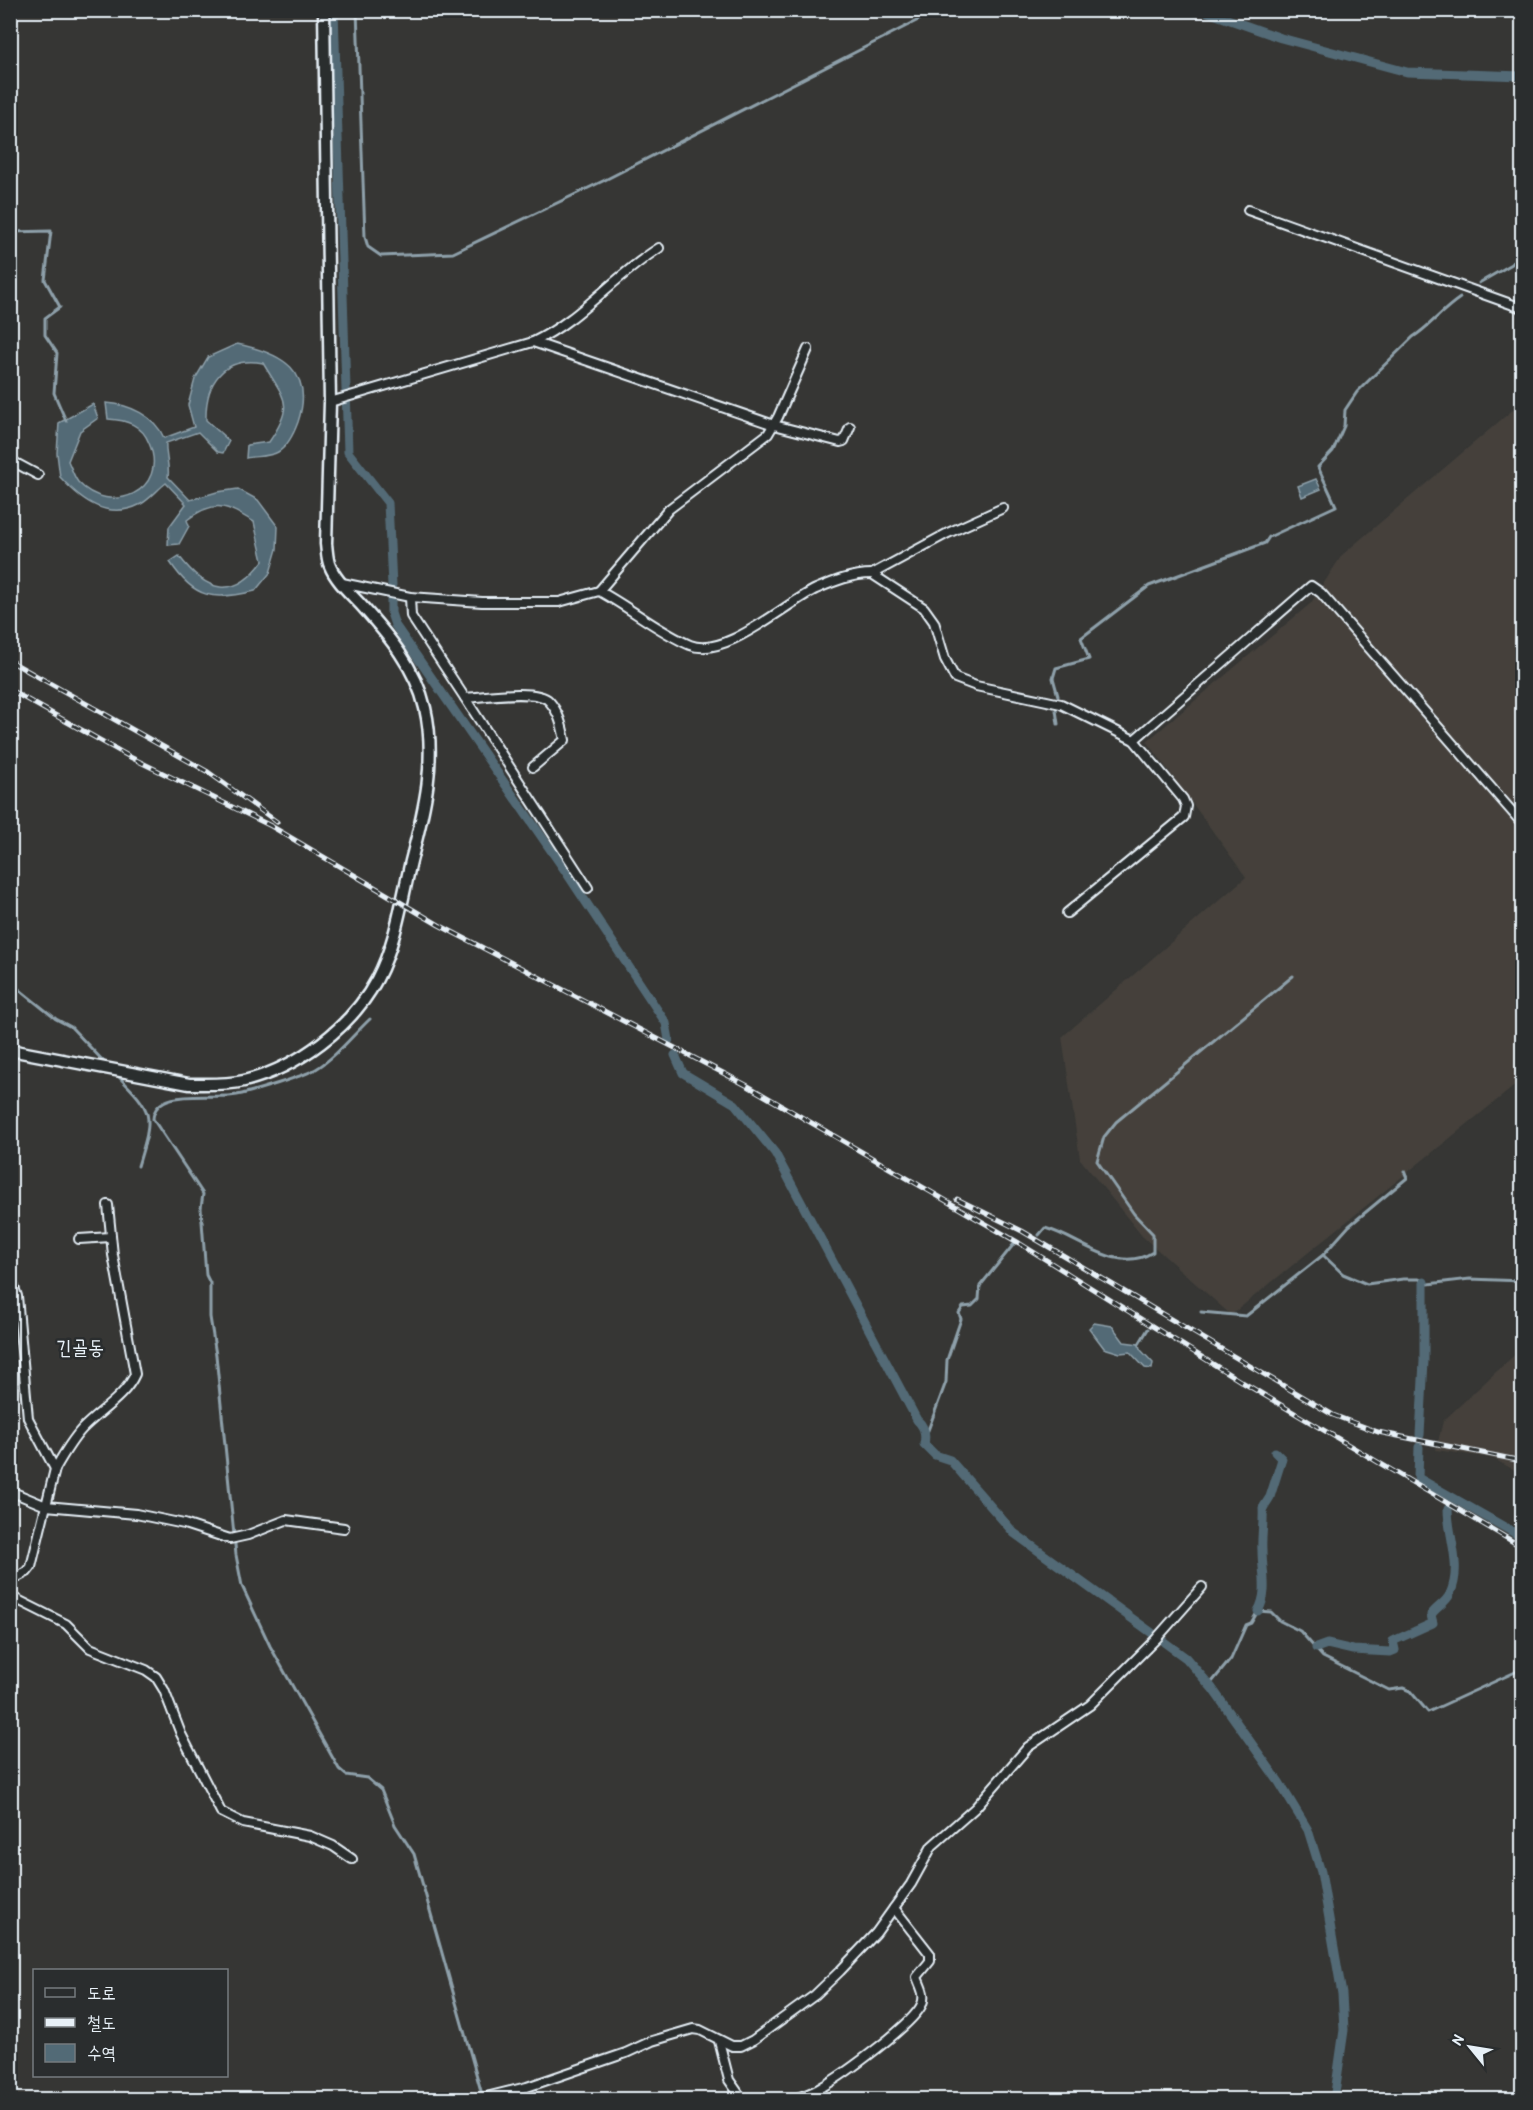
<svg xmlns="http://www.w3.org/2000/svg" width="1533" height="2110" viewBox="0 0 1533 2110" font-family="'Patrick Hand','Poor Story',sans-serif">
  <rect width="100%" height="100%" fill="#363634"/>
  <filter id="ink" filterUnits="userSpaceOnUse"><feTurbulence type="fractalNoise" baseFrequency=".0167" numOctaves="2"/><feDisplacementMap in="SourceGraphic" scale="12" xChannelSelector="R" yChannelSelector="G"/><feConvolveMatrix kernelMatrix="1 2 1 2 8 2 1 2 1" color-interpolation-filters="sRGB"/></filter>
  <g filter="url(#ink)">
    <g fill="#44403b">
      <polygon points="1522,402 1522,1080 1231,1315 1142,1236 1080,1159 1062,1037 1246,877 1147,741 1311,603 1342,555"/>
      <polygon points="1522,1348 1522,1474 1492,1458 1436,1450 1443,1421"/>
    </g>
    <g fill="#526a76" stroke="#8ea0aa" stroke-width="1.5">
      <path d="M237,344C282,353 315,371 298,422C294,433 288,446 278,452C270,457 255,456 246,458L247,445L269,442C296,403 284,399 263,363C223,356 205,383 206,420L229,441L223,453L218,452L198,432L166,443C165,455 170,466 168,477L190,500L217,492L238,489L258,500L278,527L277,549L270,573L255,591C214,601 194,599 170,562L179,556C206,592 234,601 263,561L254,522C226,505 215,499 187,520L189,526L179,544L168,545L169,527L186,504L166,483C158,489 150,499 141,504C108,521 82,501 60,477L57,453L59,423L93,404L98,418L80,431L68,461C71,467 74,477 78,482C110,517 170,491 149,443C142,425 127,420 108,419L106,403C129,404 155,416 164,438L194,427L188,405L195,379L208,357Z"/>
      <polygon points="1316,479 1321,489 1302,497 1298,486"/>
      <polygon points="1094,1323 1112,1326 1124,1342 1139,1344 1140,1349 1153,1363 1152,1369 1145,1368 1130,1352 1120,1353 1104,1348 1089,1328"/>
    </g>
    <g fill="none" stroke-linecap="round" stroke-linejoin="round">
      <g stroke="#8ea0aa" stroke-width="3">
        <polyline points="357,10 365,237 368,247 381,256 453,253 603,181 936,11"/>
        <polyline points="10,114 10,226"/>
        <polyline points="10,232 51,231 45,280 60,307 45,318 45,335 57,353 54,393 66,421"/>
        <polyline points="1479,283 1512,264 1522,250"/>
        <path d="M1058,696L1053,678L1056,668L1089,659L1081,638L1149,586L1265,543L1269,537L1336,506L1318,467L1333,451L1344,426L1345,410L1357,392L1413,337C1430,326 1442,310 1460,298"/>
        <polyline points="1056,710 1058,724"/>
        <polyline points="10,982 56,1019 71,1027 107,1065"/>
        <path d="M370,1019C353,1035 336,1057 316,1069C304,1076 252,1092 237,1095C213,1100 155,1086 153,1119L203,1194L201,1208L206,1275L210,1283V1317L216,1355L236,1555L242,1586L270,1646L339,1769L346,1775L367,1778L381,1790L395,1825L414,1854L483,2098"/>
        <path d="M116,1074C154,1112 154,1114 138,1166"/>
        <path d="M1039,1235L1045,1228C1079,1237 1116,1275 1153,1252V1234L1134,1214L1097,1161L1104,1137L1116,1122L1293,976"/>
        <polyline points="1323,1255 1349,1226 1407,1178 1404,1171"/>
        <polyline points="1201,1312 1246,1316 1323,1255 1343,1274 1367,1284 1403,1279 1419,1279 1428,1284 1470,1279 1522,1281"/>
        <polyline points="1139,1344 1148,1329"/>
        <polyline points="927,1433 946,1382 947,1360 961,1319 959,1313 963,1307 972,1306 979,1299 980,1286 1014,1244"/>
        <polyline points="1212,1682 1231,1659 1246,1625 1251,1623 1258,1611 1271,1612 1280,1621 1300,1631 1323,1657 1389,1690 1403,1688 1410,1691 1428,1712 1522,1669"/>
      </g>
      <g stroke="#526a76" stroke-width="9">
        <polyline points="334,10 348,452 388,503 392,585"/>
        <polyline points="1202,10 1281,38 1407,72 1522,76"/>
        <polyline points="391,600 391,613 395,625 566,872 666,1023 669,1040"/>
        <path d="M675,1055L683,1073L735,1104L775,1153L917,1420C924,1426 926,1435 924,1444L935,1455L950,1460L1014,1533L1152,1633"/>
        <polyline points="1420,1435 1424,1361 1424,1282"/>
        <polyline points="1419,1447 1418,1478 1522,1537"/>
        <path d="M1258,1611C1269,1592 1262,1572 1262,1551C1261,1536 1264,1523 1263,1508L1270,1497L1282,1459L1275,1452"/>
        <polyline points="1164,1642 1186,1658 1212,1688 1279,1782 1308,1830 1321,1872 1342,1994 1344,2030 1334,2100"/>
        <path d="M1316,1648L1327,1644L1353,1650L1390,1652L1395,1650L1393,1641L1433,1623L1431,1615C1436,1607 1446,1603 1450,1594C1463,1566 1448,1537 1448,1509"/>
      </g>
      <defs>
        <g id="street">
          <polyline points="1248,210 1522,308"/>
          <path d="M533,342C580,320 614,276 659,248"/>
          <polyline points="330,402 533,342 774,425 840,442 844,441 850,427"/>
          <polyline points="10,460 38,475"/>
          <polyline points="1003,508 948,533 872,574 924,608 934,622 945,659 955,678 976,686 1061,704 1134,740 1183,799 1186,806 1184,817 1067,913"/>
          <polyline points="342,583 410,597"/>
          <polyline points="599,591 669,509 768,434 778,417 808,349"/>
          <polyline points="465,698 588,888"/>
          <polyline points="1134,740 1311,586 1321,593 1522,823"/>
          <path d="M533,767L565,740C562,726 559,712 549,701C537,688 483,697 465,698L411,616L410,597L482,602H559L599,591C629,607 659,632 690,645C725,659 784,604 816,589C835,581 852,574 872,574"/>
          <polyline points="79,1239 111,1237"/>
          <polyline points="10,1276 17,1296 28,1418 55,1469 31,1567 27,1572 10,1581"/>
          <path d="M55,1469C63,1455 71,1441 82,1429C99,1411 125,1397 135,1374L113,1255L108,1205"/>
          <polyline points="10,1491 46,1506 136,1514 184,1524 230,1539 248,1535 286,1520 344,1528"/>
          <polyline points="10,1596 66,1624 90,1648 146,1670 156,1677 164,1690 181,1734 221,1812 243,1823 310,1836 333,1846 352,1859"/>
          <polyline points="719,2041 729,2080 743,2100"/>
          <polyline points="474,2100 527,2087 626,2053 652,2041 693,2029 700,2030 732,2046 741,2046 753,2040 815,1995 840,1971 876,1933 911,1884 932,1846 975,1808 1028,1747 1090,1705 1156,1639 1202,1587"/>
          <path d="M792,2100C802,2096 813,2093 822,2087C843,2075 914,2024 922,2004C926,1994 920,1986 917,1977L930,1961V1954L894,1908"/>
        </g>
        <path id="secondary" d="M10,1050L189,1084C207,1084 226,1085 244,1081C297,1068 352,1027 377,979C396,943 402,899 411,861C424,811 437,760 425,708C416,668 388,635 361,605C351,594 336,581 330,566C327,560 327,551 326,544L330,402L324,10"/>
      </defs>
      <use href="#street" stroke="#e8f1f8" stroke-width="12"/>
      <use href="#secondary" stroke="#e8f1f8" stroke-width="15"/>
      <use href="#street" stroke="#2a2d2e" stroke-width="8"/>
      <use href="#secondary" stroke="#2a2d2e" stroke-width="10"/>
      <defs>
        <g id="rail">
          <polyline points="10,661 208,772 277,822"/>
          <polyline points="10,690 130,757 271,826 439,925 748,1086 1019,1243 1242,1382 1522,1547"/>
          <polyline points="957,1199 1022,1231 1333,1415 1378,1432 1522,1461"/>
        </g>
      </defs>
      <use href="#rail" stroke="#e8f1f8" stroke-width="5"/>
      <use href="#rail" stroke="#2a2d2e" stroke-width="3" stroke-dasharray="9" stroke-linecap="butt"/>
    </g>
  </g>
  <g text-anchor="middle" stroke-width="5" stroke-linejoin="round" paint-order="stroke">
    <g font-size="20" fill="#e8f1f8" stroke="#2a2d2e">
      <text x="80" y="1354">긴골동</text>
    </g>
  </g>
  <rect width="1533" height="2110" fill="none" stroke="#2a2d2e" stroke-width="36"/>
  <rect x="18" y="18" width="1497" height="2074" fill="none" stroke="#e8f1f8" stroke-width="2" filter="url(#ink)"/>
  <rect x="33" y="1969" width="195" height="108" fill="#2a2d2e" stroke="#767b7f" stroke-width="1.5"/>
  <rect x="45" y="1988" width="30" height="9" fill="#2a2d2e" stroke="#767b7f" stroke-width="1.5"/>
  <text x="87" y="1999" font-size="18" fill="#e8f1f8">도로</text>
  <rect x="45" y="2018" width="30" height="9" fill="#e8f1f8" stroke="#767b7f" stroke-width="1.5"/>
  <text x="87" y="2029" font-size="18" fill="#e8f1f8">철도</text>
  <rect x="45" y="2044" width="30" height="18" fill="#526a76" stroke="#767b7f" stroke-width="1.5"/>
  <text x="87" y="2059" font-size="18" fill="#e8f1f8">수역</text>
  <g transform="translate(1470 2047) rotate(300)" stroke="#2a2d2e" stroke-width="4.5" paint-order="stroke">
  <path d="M0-4.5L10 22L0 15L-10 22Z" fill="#e8f1f8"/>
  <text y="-9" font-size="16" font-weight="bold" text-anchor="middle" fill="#e8f1f8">N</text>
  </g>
</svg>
